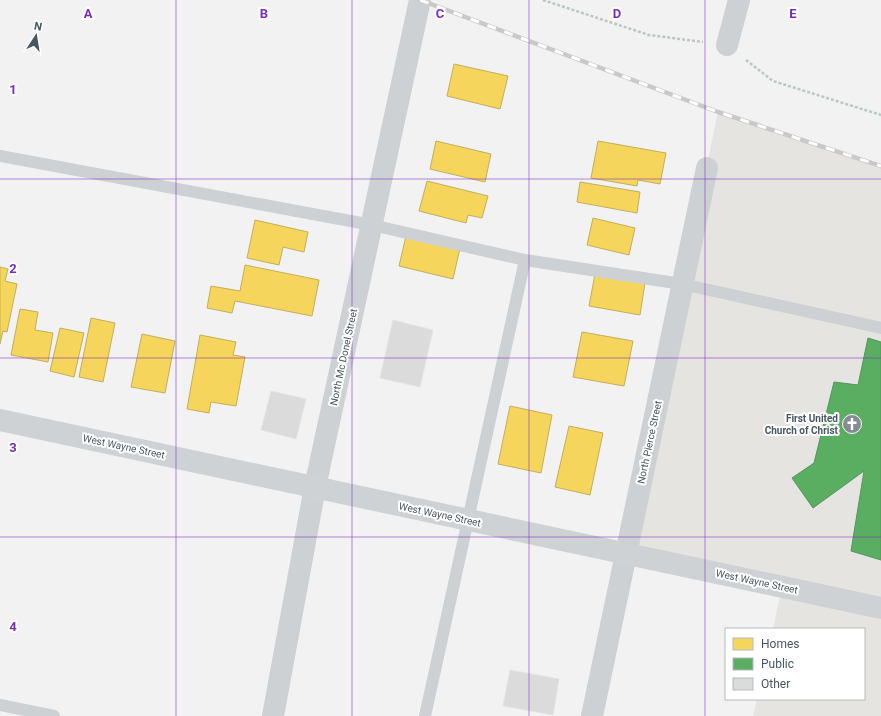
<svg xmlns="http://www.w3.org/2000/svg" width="881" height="716" viewBox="0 0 881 716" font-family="Roboto,sans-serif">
  <rect width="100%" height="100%" fill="#f2f2f2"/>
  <polygon fill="#e6e4e0" points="718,112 881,166 881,716 753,716 757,699 864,699 864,629 773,629 782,587 626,554"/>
  <g fill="#f6d55c" stroke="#c2af5d">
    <polygon points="454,64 508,76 500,109 447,96"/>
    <polygon points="436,141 491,154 485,182 430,169"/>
    <polygon points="598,141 666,153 660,184 638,180 637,186 591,178"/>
    <polygon points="427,181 488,196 482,218 468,215 466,223 419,211"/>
    <polygon points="580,182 640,192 637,213 577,202"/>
    <polygon points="593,218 635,228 629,255 587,245"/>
    <polygon points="255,220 308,232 304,252 283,247 279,265 247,258"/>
    <polygon points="406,236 460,248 453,279 399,266"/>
    <polygon points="245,265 319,280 312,316 235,301 232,313 207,308 211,286 240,291"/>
    <polygon points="0,267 8,269 5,281 17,284 7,332 3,331 0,344"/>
    <polygon points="595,274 645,283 640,315 589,306"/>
    <polygon points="20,309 38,312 35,330 53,333 48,362 11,355"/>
    <polygon points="91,318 115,323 103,382 79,377"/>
    <polygon points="60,328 84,333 74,377 50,371"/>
    <polygon points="582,332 633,341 624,386 573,377"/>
    <polygon points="142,334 175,341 165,393 131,387"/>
    <polygon points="200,335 236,342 233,355 245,357 236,406 211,402 209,413 187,409"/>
    <polygon points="510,406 552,415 541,473 498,464"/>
    <polygon points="569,426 603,433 590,495 555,487"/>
  </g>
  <polygon fill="#5aae61" stroke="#559460" points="868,338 881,342 881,560 851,551 864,471 813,508 792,478 814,463 834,382 858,385"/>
  <g fill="#dbdbdc" stroke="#e3e4e4">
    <polygon points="393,320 433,330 420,387 380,378"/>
    <polygon points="271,391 306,399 296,439 261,430"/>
    <polygon points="510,670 559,679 553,715 503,706"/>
  </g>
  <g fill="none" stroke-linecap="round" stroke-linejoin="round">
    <g stroke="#bbc8c2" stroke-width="2.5" stroke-dasharray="3 2" stroke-linecap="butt">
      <polyline points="543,0 649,35 703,42"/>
      <polyline points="746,60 773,81 881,115"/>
    </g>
    <g stroke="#cdd1d3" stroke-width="12">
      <polyline points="0,156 372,225 525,260 682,284 881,328"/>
      <polyline points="0,705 54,716"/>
      <polyline points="425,716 525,260"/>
    </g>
    <g stroke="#cdd1d3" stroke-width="22">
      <polyline points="727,45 739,0"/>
      <polyline points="273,716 315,487 420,0"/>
      <polyline points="592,716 707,168"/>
    </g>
    <polyline stroke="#ced2d4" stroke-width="22" points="0,420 881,608"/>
    <defs>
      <polyline id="rail" points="420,0 718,112 881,166"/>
    </defs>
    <use href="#rail" stroke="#c8c9cb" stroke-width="4.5"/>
    <use href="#rail" stroke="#fff" stroke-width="3" stroke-dasharray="9" stroke-linecap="butt"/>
  </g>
  <path fill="none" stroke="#7b2cbf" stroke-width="1" stroke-opacity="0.55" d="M176,0V716M352,0V716M529,0V716M705,0V716M0,179H881M0,358H881M0,537H881"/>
  <defs>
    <symbol id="church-disc" viewBox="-11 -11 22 22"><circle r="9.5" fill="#848d92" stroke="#fff"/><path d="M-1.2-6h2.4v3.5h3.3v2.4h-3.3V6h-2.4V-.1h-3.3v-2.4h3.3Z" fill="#fff"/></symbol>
  </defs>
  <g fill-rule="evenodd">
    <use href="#church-disc" x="841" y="413" width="22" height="22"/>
  </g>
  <g text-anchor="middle" stroke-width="4" stroke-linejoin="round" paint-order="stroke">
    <g font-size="10" fill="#48565f" stroke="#fff">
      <text transform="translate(343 357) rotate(-78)" y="4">North Mc Donel Street</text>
      <text transform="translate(649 442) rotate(-78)" y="4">North Pierce Street</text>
      <text transform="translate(124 446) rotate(12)" y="4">West Wayne Street</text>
      <text transform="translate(440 514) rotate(12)" y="4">West Wayne Street</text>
      <text transform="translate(757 581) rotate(12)" y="4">West Wayne Street</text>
    </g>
    <g font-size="10" font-weight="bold" fill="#48565f" stroke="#fff" text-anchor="end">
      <text x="838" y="422">First United<tspan x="838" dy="12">Church of Christ</tspan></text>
    </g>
  </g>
  <g font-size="13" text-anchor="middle" font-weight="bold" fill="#7b2cbf" stroke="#fff" stroke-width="4" stroke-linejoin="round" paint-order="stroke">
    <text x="88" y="18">A</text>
    <text x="264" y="18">B</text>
    <text x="440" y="18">C</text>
    <text x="617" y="18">D</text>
    <text x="793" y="18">E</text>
    <text x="13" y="94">1</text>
    <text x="13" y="273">2</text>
    <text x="13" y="452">3</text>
    <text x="13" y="631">4</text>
  </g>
  <rect x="725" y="628" width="140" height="72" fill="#ffffff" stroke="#b6bbbf"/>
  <rect x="733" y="638" width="20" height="12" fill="#f6d55c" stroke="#b6bbbf"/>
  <text x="761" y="648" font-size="12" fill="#48565f">Homes</text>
  <rect x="733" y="658" width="20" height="12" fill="#5aae61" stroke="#b6bbbf"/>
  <text x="761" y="668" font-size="12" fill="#48565f">Public</text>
  <rect x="733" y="678" width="20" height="12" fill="#dbdbdc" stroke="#b6bbbf"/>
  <text x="761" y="688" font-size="12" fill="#48565f">Other</text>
  <g transform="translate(36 36) rotate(12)" stroke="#ffffff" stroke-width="3" paint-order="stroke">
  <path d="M0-3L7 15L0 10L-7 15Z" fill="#48565f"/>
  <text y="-6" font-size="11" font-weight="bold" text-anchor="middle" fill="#48565f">N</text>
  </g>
</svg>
